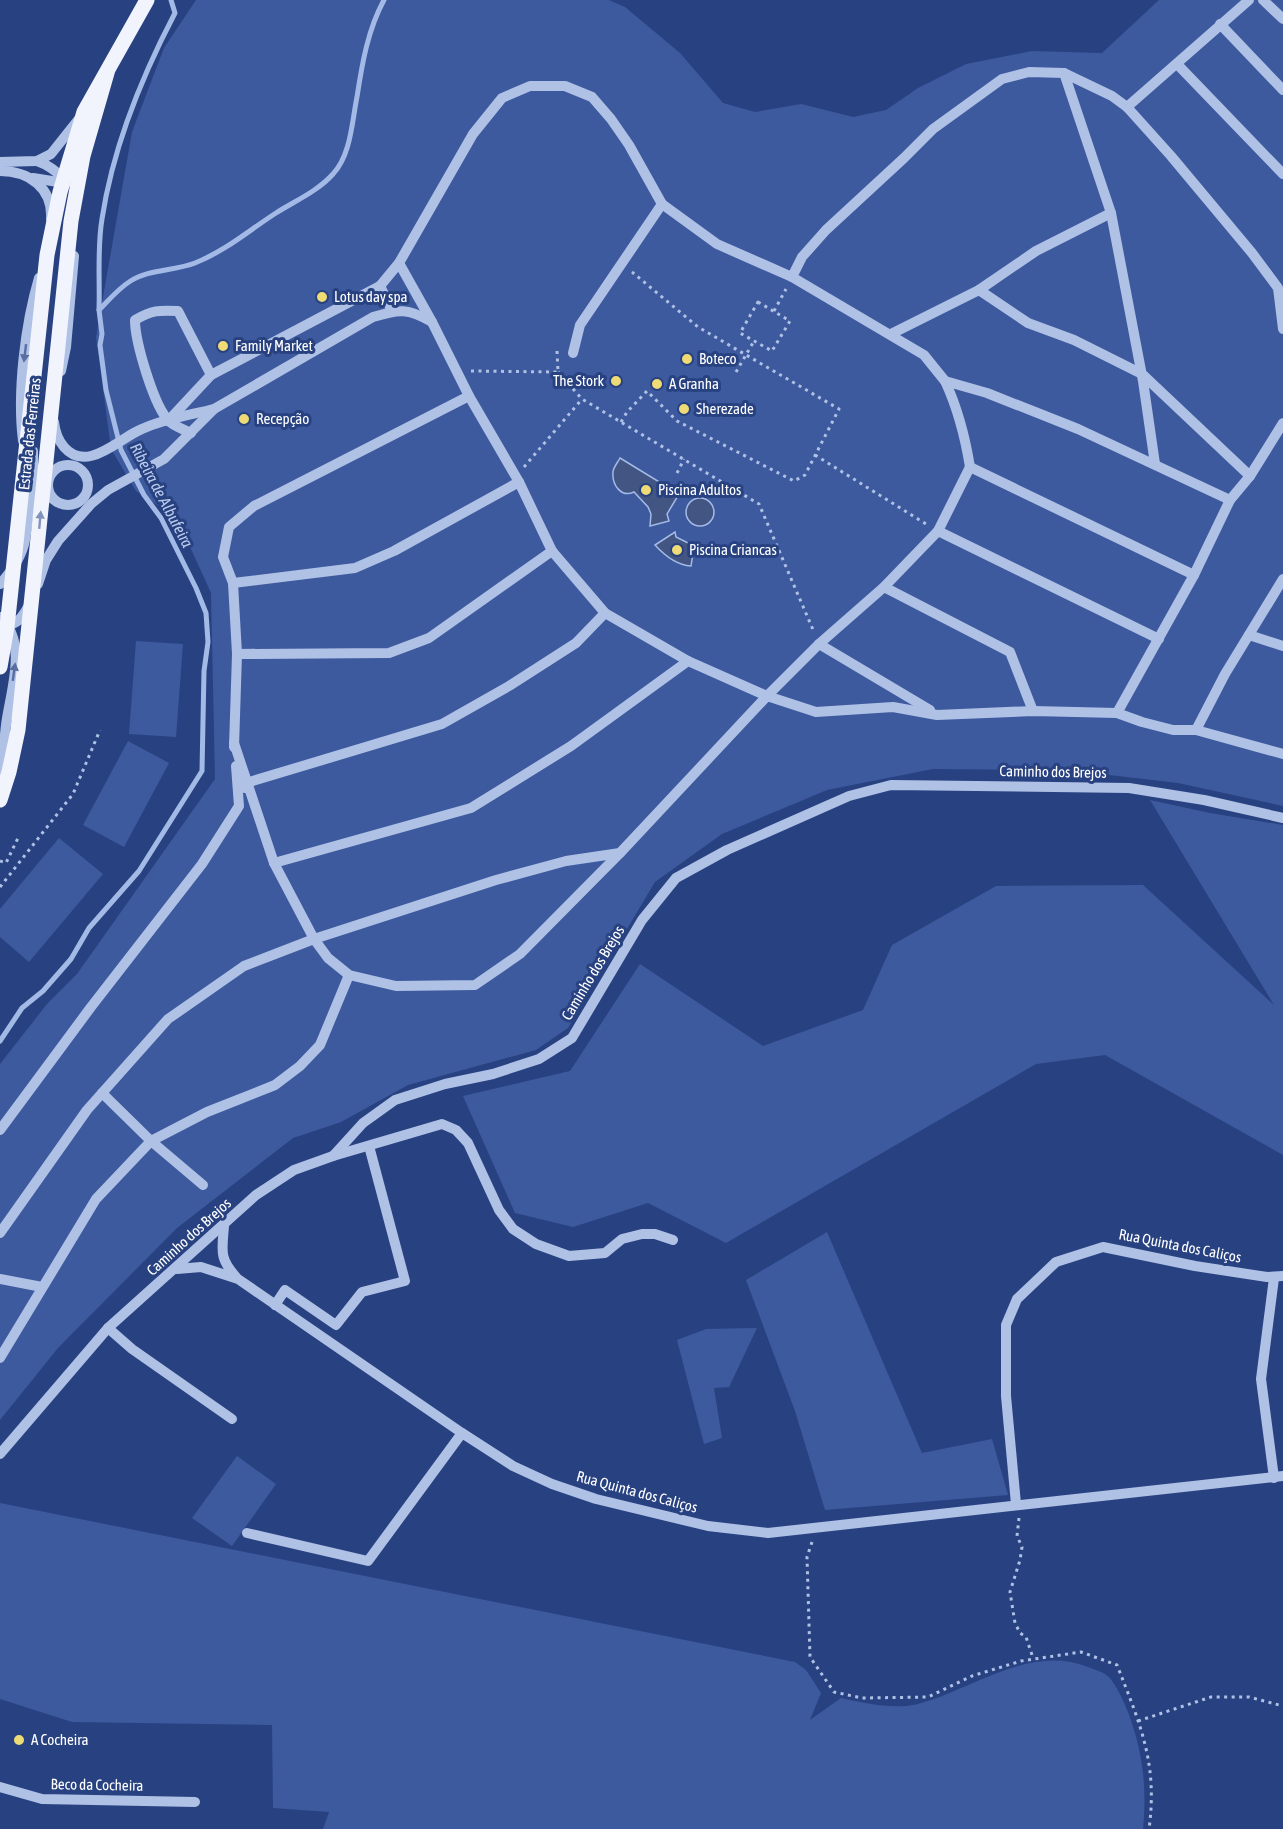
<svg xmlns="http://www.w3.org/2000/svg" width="1283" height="1829" viewBox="0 0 1283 1829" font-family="'Asap Condensed',sans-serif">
  <rect width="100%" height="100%" fill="#284281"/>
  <g fill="#3d5a9e">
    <polygon points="196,0 609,0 625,7 680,53 723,103 755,112 801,104 853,117 886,110 918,88 966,64 1032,51 1102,53 1159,0 1283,0 1283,806 1178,783 1066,770 933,769 827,790 722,834 655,882 568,1028 536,1050 408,1085 341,1122 293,1138 177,1228 58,1348 0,1420 0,1064 47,1004 77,974 215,779 211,593 177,518 136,491 111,449 96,337 132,132 164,48"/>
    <polygon points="136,641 183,644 176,737 129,734"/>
    <polygon points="128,741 169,763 124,847 83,825"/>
    <polygon points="1150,800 1210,813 1283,825 1283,1155 1105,1055 1036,1064 726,1243 648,1203 573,1227 515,1213 463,1096 570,1071 640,964 763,1046 863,1010 892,945 996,886 1143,885 1274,1005"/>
    <polygon points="59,838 103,874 29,962 0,937 0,909"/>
    <polygon points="827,1232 922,1453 992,1439 1008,1495 825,1510 795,1411 746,1280"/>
    <polygon points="757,1328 729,1387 714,1388 722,1438 704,1444 677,1340 706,1329"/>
    <polygon points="237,1456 276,1484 232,1546 192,1518"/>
    <path d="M0,1503L795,1662L806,1670L821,1693L810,1720L841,1698C864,1703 895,1710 918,1704C974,1689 1029,1644 1088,1667C1093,1669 1100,1671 1105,1674C1114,1679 1124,1702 1128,1712C1143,1752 1147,1787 1143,1829H323L329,1812L273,1808L272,1725L72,1722L0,1699Z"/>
  </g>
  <g fill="#425583" stroke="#a4bae6" stroke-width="1.5">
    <path d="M620,458L679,494L667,514L669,521L650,526L651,514L648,507L634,492C621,498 612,485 613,472C613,468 618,462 620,458Z"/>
    <circle cx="700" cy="512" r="14"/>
    <path d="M675,532L676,537L694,546L691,566C676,565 665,556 655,545Z"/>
  </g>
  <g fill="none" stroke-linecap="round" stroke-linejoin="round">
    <g stroke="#a4bae6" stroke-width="5">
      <path d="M99,310C100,280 97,248 102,219C113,146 141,78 175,13L171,0"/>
      <path d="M0,1041L22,1008L43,991L71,959L89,928L139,871L202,771L204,671L208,642L206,613L196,588L161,518L144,495L121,450L106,390L100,345L102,334L99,310C108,301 118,289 129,282C148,269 174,271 195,263C227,250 248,231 276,213C295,201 318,191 333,174C351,155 352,121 357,97C362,64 368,29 384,0"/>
    </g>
    <g stroke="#b0c1e6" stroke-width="3" stroke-dasharray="3 4.5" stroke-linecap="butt">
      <polygon points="758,302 790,321 772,351 740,333"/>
      <polyline points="774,311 786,289"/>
      <polyline points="471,371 558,372 557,351 560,352"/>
      <polyline points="558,372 582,399 759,504 814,632"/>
      <polyline points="736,372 754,341"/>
      <polyline points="621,422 627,412 647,391 677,421 794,481 805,475 839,409 698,327 632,272"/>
      <polyline points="815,455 926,524"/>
      <polyline points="524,467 582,399"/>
      <polyline points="677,473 684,459"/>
      <polyline points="0,861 6,863 19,836"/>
      <polyline points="0,887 73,794 100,730"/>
      <polyline points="1019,1518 1017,1536 1022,1547 1020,1560 1010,1592 1015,1623 1020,1633 1026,1637 1033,1658"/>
      <path d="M812,1542L807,1557L810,1657L834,1692L862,1698L928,1697L972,1676L1021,1661L1081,1652L1117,1665C1140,1724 1158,1763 1149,1829"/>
      <polyline points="1138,1721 1211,1697 1249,1697 1283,1706"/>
    </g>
    <g stroke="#b0c1e6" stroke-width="10">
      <polyline points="1263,0 1283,19"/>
      <polyline points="1220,24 1283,90"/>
      <polyline points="1177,64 1283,174"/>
      <polyline points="1064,73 1111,213 1143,381 1155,464"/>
      <polyline points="1127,107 1249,0"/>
      <path d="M37,161C51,166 57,173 68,182"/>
      <polyline points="0,162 37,161 51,154 78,120"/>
      <path d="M0,171C29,171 53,188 51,219"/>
      <polyline points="33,178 58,182 67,178"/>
      <polyline points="979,290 1028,323 1074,340 1142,374 1250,476"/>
      <polyline points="392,311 380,286 399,263 473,134 502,98 530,86 565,86 592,97 611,119 629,145 662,204 717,244 792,277"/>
      <polyline points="891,334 979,290 1036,251 1111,213"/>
      <polyline points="573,353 580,325 662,204"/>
      <polyline points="61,371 66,347 74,256"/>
      <path d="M945,381C958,409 965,436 970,467"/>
      <polyline points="168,421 211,375 380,286"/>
      <path d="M54,422C55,431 58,440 64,447C87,474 119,438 142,429C164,419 190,415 214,409"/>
      <path d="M191,433C184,430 175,426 170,422C154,408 135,341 135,320C152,310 159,310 178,311L211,375"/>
      <path d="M23,441C17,393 25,325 39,278"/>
      <polyline points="33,451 33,474 36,487 57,502"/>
      <circle cx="68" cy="485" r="20"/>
      <polyline points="1230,500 1078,429 987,393 945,381 924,355 792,277 802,257 826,230 904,158 933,129 1002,79 1029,72 1064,73 1112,96 1127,107 1171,156 1252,253 1278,288 1283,329"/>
      <polyline points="938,531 1159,639"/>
      <polyline points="1194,575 1230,500 1250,476 1283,423"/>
      <polyline points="233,583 355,568 394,551 519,482"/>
      <path d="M0,584C11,572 22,557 25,540C30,509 26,490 54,470"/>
      <path d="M38,584L46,560L58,541L91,504L108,490L164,459L214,409L373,317C399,309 408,308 432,322"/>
      <polyline points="884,587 1010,652 1033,711"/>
      <path d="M0,617C29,643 10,692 6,725C4,740 4,756 3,772"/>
      <path d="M3,628C18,622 20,621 28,607"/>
      <polyline points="1249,635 1283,646"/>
      <polyline points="819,644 930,710"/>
      <polyline points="237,654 389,653 429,638 552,551"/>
      <polyline points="1117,713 1142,722 1173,730 1196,730 1283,754"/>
      <polyline points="1196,730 1225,674 1283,579"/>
      <polyline points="234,743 274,863 314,939 328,958 349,975 396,986 475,985 520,954 620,853 767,696 819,644 884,587 938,531 970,467 1194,575 1117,713 1033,711 937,715 893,707 816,712 767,696 688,661 605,613 552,551 519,482 469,396 432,322 399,263"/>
      <polyline points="234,747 237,654 233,583 223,557 229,527 254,506 469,396"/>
      <polyline points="245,788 246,783 442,724 509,686 576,643 605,613"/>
      <polyline points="274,863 471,808 571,746 688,661"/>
      <polyline points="102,1093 151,1141 203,1185"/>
      <polyline points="0,1130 91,1007 202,864 239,806 236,766"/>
      <polyline points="333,1156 363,1123 395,1100 445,1084 493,1074 539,1059 572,1038 642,920 676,878 727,850 849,796 891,785 1129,788 1204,800 1283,818"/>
      <path d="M224,1226C222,1251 219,1258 236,1277"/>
      <polyline points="0,1233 87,1110 168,1019 244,966 314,939 496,880 566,861 620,853"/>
      <polyline points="177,1269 201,1267 238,1279 462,1433 513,1466 552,1484 596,1499 708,1526 768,1533 1283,1476"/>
      <polyline points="0,1279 42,1287"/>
      <polyline points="275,1305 285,1290 336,1325 362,1292 405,1281 369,1146"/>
      <polyline points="108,1328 132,1349 232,1419"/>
      <polyline points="0,1358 96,1199 151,1141 207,1112 275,1085 300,1066 320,1045 349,975"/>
      <polyline points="0,1454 108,1328 256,1195 294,1170 333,1156 442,1124 456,1130 468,1143 499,1210 513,1229 536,1244 569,1256 605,1253 622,1239 642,1234 655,1234 673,1240"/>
      <polyline points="1274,1478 1261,1379 1274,1278"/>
      <polyline points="1016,1504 1006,1396 1006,1325 1017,1299 1056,1262 1103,1247 1195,1266 1267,1277 1283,1276"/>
      <polyline points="247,1533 368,1561 462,1433"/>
      <polyline points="0,1787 42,1799 195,1802"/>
    </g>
    <g stroke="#f1f4fd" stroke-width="15">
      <polyline points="0,667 7,627 47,255 60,192 84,112 147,0"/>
      <polyline points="0,800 9,772 18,730 71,221 83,156 107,73"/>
    </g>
  </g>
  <defs><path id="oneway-solid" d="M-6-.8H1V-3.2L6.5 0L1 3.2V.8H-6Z" transform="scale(1.5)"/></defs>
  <g fill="#586ea4">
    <use href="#oneway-solid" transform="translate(25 353) rotate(97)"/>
    <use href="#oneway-solid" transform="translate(14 672) rotate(-82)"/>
  </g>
  <use fill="#8292b9" href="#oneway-solid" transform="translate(40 520) rotate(-85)"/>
  <g fill="#eedb76" stroke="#284281" stroke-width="2">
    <circle cx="322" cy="297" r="6"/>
    <circle cx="223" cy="346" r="6"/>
    <circle cx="687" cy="359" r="6"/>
    <circle cx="616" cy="381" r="6"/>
    <circle cx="657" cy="384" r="6"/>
    <circle cx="684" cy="409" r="6"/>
    <circle cx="244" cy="419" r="6"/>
    <circle cx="646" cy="490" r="6"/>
    <circle cx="677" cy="550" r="6"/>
    <circle cx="19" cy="1740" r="6"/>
  </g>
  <g text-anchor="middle" stroke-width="6" stroke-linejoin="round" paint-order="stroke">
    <g font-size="15" fill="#fff" stroke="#284281" text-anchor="start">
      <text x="334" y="302">Lotus day spa</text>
      <text x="235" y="351">Family Market</text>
      <text x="699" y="364">Boteco</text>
      <text x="604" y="386" text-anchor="end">The Stork</text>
      <text x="669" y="389">A Granha</text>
      <text x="696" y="414">Sherezade</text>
      <text x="256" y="424">Recepção</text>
      <text x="658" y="495">Piscina Adultos</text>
      <text x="689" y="555">Piscina Criancas</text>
      <text x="31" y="1745">A Cocheira</text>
    </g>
    <g font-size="15" fill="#fff" stroke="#284281">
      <text transform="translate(30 434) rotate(-84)" y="5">Estrada das Ferreiras</text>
      <text transform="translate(1053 772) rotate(1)" y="5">Caminho dos Brejos</text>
      <text transform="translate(593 973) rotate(-59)" y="5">Caminho dos Brejos</text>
      <text transform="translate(189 1237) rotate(-42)" y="5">Caminho dos Brejos</text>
      <text transform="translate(1180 1246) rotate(11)" y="5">Rua Quinta dos Caliços</text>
      <text transform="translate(637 1492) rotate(15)" y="5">Rua Quinta dos Caliços</text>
      <text transform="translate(97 1785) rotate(1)" y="5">Beco da Cocheira</text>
    </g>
    <g font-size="16" font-style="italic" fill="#bbcbed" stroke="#284281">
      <text transform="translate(162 495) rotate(62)" y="6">Ribeira de Albufeira</text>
    </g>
  </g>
</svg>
